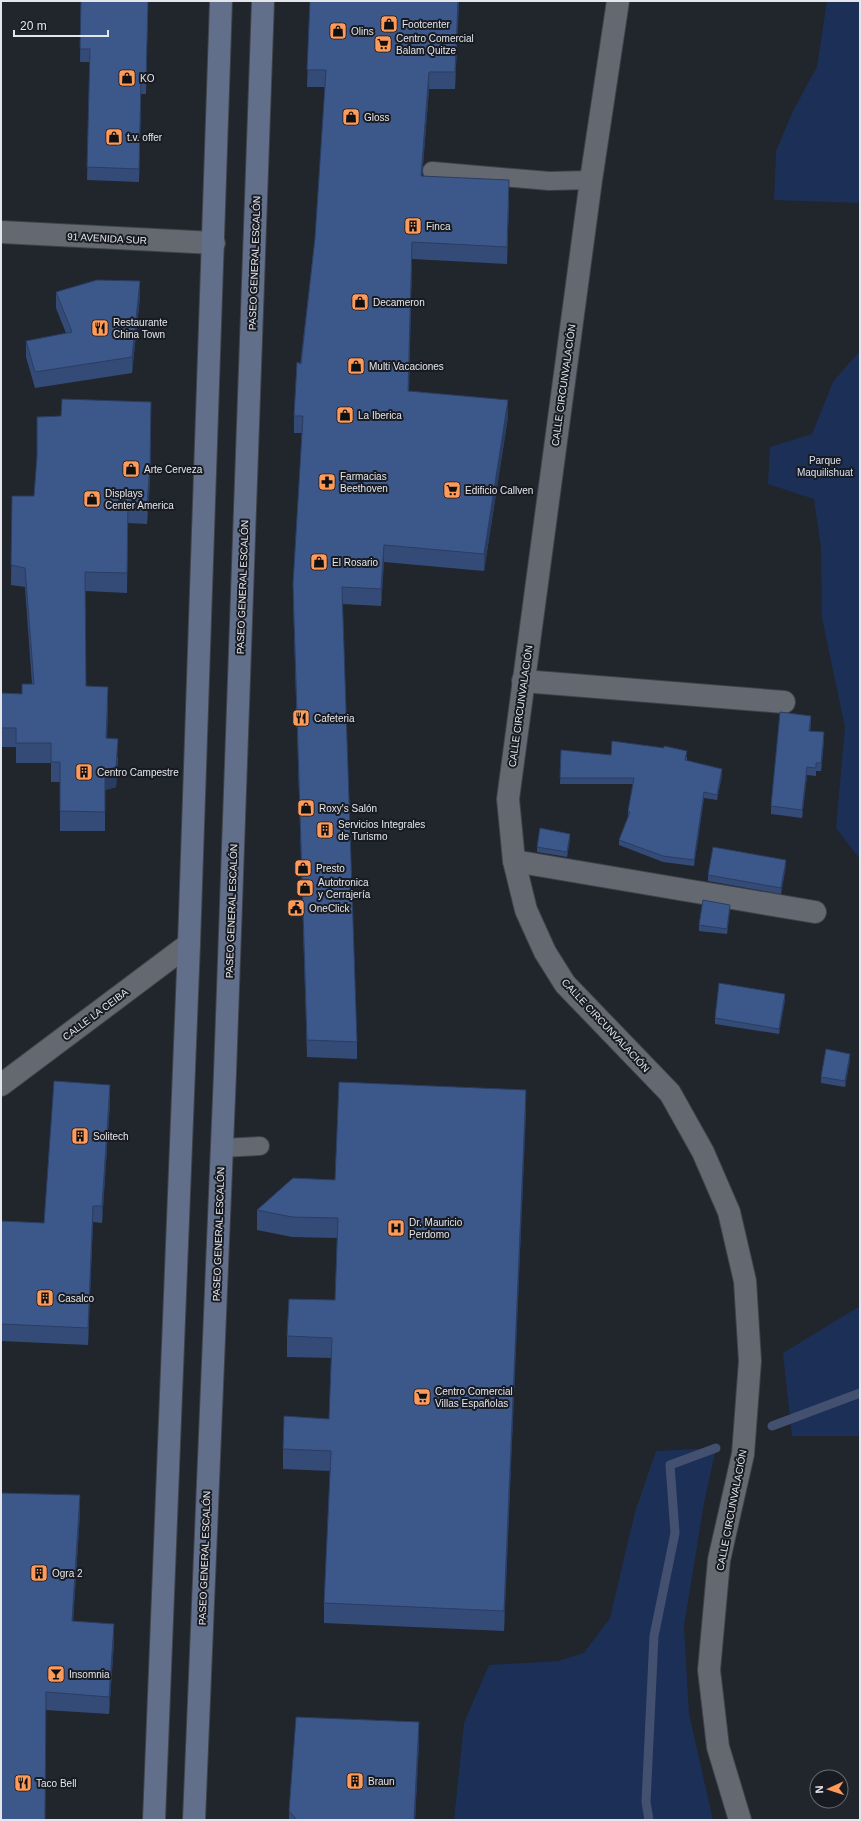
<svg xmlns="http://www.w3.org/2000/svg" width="861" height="1821" viewBox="0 0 861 1821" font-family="Helvetica,sans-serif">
  <rect width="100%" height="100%" fill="#21252c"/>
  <g fill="#1c3057">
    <polygon points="827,1 860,1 860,203 774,200 776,151 793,111 817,67"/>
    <polygon points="860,351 860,859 836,828 845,727 822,618 821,548 814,499 768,484 770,447 812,434 833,382"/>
    <polygon points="860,1306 860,1436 792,1436 783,1353"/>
    <polygon points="716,1448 704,1503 684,1626 689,1714 713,1820 454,1820 464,1723 489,1665 558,1661 584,1653 610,1618 635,1512 656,1451"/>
  </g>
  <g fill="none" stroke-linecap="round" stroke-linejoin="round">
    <g stroke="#445070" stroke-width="9">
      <polyline points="772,1426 860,1393"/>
      <polyline points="649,1820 646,1802 654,1636 675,1533 670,1465 716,1448"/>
    </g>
    <defs>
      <g id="service">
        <polyline points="432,171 549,181 591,180"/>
        <polyline points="221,1148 260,1146"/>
      </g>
      <g id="minor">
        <polyline points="1,232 214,243"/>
        <polyline points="523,681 784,702"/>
        <polyline points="514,861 815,912"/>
        <polyline points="1,1085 189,944"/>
      </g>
      <polyline id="tertiary" points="618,1 591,180 508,799 514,861 526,910 545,952 565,984 670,1093 703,1152 729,1212 745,1281 750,1361 743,1454 719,1560 709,1670 718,1747 740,1820"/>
      <g id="secondary">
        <polyline points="154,1820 189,944 221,1"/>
        <polyline points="194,1820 225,1073 263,1"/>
      </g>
    </defs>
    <use href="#service" stroke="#3f4248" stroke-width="20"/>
    <use href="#minor" stroke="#3f4248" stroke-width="24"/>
    <use href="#tertiary" stroke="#3f4248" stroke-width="24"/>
    <use href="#secondary" stroke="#3f4248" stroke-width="24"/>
    <use href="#service" stroke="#646871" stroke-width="18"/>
    <use href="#minor" stroke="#646871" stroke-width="22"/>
    <use href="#tertiary" stroke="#646871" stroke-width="22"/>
    <use href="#secondary" stroke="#616f8a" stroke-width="22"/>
  </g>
  <g fill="#344b77">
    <polygon points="81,1 148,1 146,94 141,94 139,182 87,180 90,62 80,62"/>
    <polygon points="310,1 459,1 455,89 429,89 422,176 509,197 507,264 412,259 409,391 508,417 484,571 384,562 381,606 342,604 357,1042 357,1059 307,1057 293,601 293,584 302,433 294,433 294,416 315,238 325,87 307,87"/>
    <polygon points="56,292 140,297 132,373 35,388 26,357 26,341 66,333 56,308"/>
    <polygon points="151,421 150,483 147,524 128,523 127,593 85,591 86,686 108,706 107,738 118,758 116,787 105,790 105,831 60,831 60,782 51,782 51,763 16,763 16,747 1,747 1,693 22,694 32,684 25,587 11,585 12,496 34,496"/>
    <polygon points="811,724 810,731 824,741 821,771 816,771 816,776 807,775 802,818 771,814 771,806"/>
    <polygon points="561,750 611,755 687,757 687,761 722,775 717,800 704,798 694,866 663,862 619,845 619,840 628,817 628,811 633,784 560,784"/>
    <polygon points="570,839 567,857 537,852 537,847"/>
    <polygon points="786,865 781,894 708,881 708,875"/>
    <polygon points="730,910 727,934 699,931 699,925"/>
    <polygon points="785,1000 779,1034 715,1024 715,1018"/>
    <polygon points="850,1059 845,1087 821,1083 821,1077"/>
    <polygon points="110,1102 102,1223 93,1222 88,1345 1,1341 1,1221 44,1223"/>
    <polygon points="526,1110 504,1631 324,1623 324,1603 330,1471 283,1469 283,1449 329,1419 332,1358 287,1357 287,1336 335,1300 337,1238 292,1237 257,1230 257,1210 335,1180"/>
    <polygon points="80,1513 73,1621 114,1642 109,1714 46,1710 1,1820"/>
    <polygon points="419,1742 415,1820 289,1820 289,1811"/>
  </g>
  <g fill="#2a3d61">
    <polygon points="458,1 459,1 455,89 455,72"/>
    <polygon points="429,72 429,89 421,193 421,176"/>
    <polygon points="141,81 141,94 139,182 139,169"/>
    <polygon points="509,180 509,197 507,264 507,247"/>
    <polygon points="412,242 412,259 408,408 408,391"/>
    <polygon points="140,281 140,297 132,373 132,357"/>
    <polygon points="508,400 508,417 484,571 484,554"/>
    <polygon points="151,421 150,483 147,524 147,505"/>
    <polygon points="384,545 384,562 381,606 381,589"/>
    <polygon points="108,687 108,706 106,758 106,738"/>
    <polygon points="811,716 811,724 809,739 809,731"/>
    <polygon points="824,732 824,741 821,771 821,763"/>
    <polygon points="118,739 116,787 105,790 105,770"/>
    <polygon points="807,767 807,775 802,818 802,810"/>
    <polygon points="722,769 722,775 717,800 717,795"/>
    <polygon points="704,792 704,798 694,866 694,860"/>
    <polygon points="570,834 570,839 567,857 567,852"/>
    <polygon points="786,860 786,865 781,894 781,888"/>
    <polygon points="730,905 730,910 727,934 727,929"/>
    <polygon points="785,994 785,1000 779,1034 779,1029"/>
    <polygon points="850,1054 850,1059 845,1087 845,1081"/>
    <polygon points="110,1085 110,1102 102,1223 102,1206"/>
    <polygon points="526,1090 526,1110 504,1631 504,1611"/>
    <polygon points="93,1206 93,1222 88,1345 88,1328"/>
    <polygon points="80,1495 80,1513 72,1639 72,1621"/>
    <polygon points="114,1624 114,1642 109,1714 109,1697"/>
    <polygon points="419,1722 419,1742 415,1820 414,1820"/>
  </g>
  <g fill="#3c578a" stroke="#2a3d61">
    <polygon points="81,1 148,1 146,81 141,81 139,169 87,167 90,49 80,49"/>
    <polygon points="310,1 458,1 455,72 429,72 421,176 509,180 507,247 412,242 408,391 508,400 484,554 384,545 381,589 342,587 357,1042 307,1040 293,584 303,416 294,416 297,362 301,364 315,238 326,70 307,70"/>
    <polygon points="97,280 140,281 132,357 35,372 26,341 72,332 56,292"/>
    <polygon points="62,399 151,402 150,464 147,505 128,503 127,573 85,572 86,686 108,687 106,738 118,739 116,767 105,770 105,812 60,811 60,762 51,762 51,743 16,743 16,728 1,728 1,693 22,694 22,684 34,684 25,568 11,565 12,496 34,496 37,456 37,417 61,416"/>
    <polygon points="780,712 811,716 809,731 824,732 821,763 816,763 816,768 807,767 802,810 771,806"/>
    <polygon points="612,741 664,748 664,746 687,751 685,760 722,769 717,795 704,792 694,860 663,856 619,840 630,812 628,811 634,778 560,778 561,750 611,755"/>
    <polygon points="540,828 570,834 567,852 537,847"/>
    <polygon points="713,847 786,860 781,888 708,875"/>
    <polygon points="703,900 730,905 727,929 699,925"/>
    <polygon points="719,983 785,994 779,1029 715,1018"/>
    <polygon points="826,1049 850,1054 845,1081 821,1077"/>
    <polygon points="54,1081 110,1085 102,1206 93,1206 88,1328 1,1324 1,1221 44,1223"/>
    <polygon points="339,1082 526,1090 504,1611 324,1603 331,1451 283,1449 284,1416 329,1419 332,1338 287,1336 289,1299 335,1300 338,1218 292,1217 257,1210 293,1178 335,1180"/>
    <polygon points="1,1493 80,1495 72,1621 114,1624 109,1697 46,1692 45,1820 1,1820"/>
    <polygon points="296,1717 419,1722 414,1820 297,1820 289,1811"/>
  </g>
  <defs>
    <symbol id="shop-square" viewBox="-11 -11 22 22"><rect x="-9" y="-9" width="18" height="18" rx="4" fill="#ff9b5a" stroke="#181b22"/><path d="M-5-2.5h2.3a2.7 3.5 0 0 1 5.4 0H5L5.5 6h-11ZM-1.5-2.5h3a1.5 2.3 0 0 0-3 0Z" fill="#111"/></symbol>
    <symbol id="supermarket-square" viewBox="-11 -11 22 22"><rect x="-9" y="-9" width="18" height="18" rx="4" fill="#ff9b5a" stroke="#181b22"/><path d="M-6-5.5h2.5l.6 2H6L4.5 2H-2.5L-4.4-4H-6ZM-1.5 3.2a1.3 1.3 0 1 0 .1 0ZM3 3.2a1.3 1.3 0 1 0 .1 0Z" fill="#111"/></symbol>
    <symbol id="building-square" viewBox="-11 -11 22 22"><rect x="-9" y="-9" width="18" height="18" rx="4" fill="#ff9b5a" stroke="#181b22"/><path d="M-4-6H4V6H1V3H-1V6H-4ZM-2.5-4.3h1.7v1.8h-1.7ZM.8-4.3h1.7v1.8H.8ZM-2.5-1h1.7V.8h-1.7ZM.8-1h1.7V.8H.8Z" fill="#111"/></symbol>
    <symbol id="restaurant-square" viewBox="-11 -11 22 22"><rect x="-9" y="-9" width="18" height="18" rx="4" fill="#ff9b5a" stroke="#181b22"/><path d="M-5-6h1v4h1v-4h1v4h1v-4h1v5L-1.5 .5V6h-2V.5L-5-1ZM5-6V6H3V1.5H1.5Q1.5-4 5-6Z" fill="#111"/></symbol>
    <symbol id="pharmacy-square" viewBox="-11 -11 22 22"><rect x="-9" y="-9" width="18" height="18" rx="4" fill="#ff9b5a" stroke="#181b22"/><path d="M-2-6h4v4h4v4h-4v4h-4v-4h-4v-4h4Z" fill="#111"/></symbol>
    <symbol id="civic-square" viewBox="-11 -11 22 22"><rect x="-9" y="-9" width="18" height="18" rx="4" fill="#ff9b5a" stroke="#181b22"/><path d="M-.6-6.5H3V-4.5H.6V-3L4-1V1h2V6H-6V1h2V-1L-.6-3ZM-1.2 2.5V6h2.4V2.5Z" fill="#111"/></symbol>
    <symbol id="hospital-square" viewBox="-11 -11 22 22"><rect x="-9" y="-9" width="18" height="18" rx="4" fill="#ff9b5a" stroke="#181b22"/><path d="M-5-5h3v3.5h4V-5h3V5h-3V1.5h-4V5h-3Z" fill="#111"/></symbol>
    <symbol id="bar-square" viewBox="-11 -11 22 22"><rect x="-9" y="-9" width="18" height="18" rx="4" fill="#ff9b5a" stroke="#181b22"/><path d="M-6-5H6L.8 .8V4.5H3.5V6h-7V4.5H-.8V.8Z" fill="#111"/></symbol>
  </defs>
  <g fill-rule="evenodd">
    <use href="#shop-square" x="379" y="14" width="20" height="20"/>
    <use href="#shop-square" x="328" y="21" width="20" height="20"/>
    <use href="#supermarket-square" x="373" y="34" width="20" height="20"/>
    <use href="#shop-square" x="117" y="68" width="20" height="20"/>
    <use href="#shop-square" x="341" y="107" width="20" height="20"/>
    <use href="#shop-square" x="104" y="127" width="20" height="20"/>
    <use href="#building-square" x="403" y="216" width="20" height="20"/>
    <use href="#shop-square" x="350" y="292" width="20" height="20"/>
    <use href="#restaurant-square" x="90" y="318" width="20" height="20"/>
    <use href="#shop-square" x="346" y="356" width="20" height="20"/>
    <use href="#shop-square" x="335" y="405" width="20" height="20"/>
    <use href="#shop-square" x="121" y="459" width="20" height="20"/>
    <use href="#pharmacy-square" x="317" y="472" width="20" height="20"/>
    <use href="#supermarket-square" x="442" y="480" width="20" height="20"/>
    <use href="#shop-square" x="82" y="489" width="20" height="20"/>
    <use href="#shop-square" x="309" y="552" width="20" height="20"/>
    <use href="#restaurant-square" x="291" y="708" width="20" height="20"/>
    <use href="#building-square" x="74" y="762" width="20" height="20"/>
    <use href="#shop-square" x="296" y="798" width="20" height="20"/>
    <use href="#building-square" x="315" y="820" width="20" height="20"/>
    <use href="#shop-square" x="293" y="858" width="20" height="20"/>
    <use href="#shop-square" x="295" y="878" width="20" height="20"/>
    <use href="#civic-square" x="286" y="898" width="20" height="20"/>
    <use href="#building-square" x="70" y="1126" width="20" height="20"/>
    <use href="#hospital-square" x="386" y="1218" width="20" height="20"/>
    <use href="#building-square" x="35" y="1288" width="20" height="20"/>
    <use href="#supermarket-square" x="412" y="1387" width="20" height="20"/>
    <use href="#building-square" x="29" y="1563" width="20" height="20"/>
    <use href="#bar-square" x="46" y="1664" width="20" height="20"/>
    <use href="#building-square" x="345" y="1771" width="20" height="20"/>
    <use href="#restaurant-square" x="13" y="1773" width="20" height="20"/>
  </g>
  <g text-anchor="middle" stroke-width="4" stroke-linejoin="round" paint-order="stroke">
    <g font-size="10" fill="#e4e6eb" stroke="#181b22" text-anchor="start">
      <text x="402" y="28">Footcenter</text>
      <text x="351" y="35">Olins</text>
      <text x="396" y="42">Centro Comercial<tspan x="396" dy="12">Balam Quitze</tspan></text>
      <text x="140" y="82">KO</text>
      <text x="364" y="121">Gloss</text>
      <text x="127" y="141">t.v. offer</text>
      <text x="426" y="230">Finca</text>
      <text x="373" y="306">Decameron</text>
      <text x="113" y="326">Restaurante<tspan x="113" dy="12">China Town</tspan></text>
      <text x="369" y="370">Multi Vacaciones</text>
      <text x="358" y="419">La Iberica</text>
      <text x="144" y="473">Arte Cerveza</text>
      <text x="340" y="480">Farmacias<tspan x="340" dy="12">Beethoven</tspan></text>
      <text x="465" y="494">Edificio Callven</text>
      <text x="105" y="497">Displays<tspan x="105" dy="12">Center America</tspan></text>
      <text x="332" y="566">El Rosario</text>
      <text x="314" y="722">Cafeteria</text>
      <text x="97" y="776">Centro Campestre</text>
      <text x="319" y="812">Roxy's Salón</text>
      <text x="338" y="828">Servicios Integrales<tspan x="338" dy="12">de Turismo</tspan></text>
      <text x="316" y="872">Presto</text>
      <text x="318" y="886">Autotronica<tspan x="318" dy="12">y Cerrajería</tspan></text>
      <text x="309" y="912">OneClick</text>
      <text x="93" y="1140">Solitech</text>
      <text x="409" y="1226">Dr. Mauricio<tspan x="409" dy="12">Perdomo</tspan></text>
      <text x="58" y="1302">Casalco</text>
      <text x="435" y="1395">Centro Comercial<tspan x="435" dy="12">Villas Españolas</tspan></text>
      <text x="52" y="1577">Ogra 2</text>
      <text x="69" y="1678">Insomnia</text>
      <text x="368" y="1785">Braun</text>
      <text x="36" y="1787">Taco Bell</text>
    </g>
    <g font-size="10" fill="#e4e6eb" stroke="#181b22">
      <text transform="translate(107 238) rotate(3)" y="4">91 AVENIDA SUR</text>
      <text transform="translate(254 263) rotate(-88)" y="4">PASEO GENERAL ESCALÓN</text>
      <text transform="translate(563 385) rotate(-82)" y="4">CALLE CIRCUNVALACIÓN</text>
      <text transform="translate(242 587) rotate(-88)" y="4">PASEO GENERAL ESCALÓN</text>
      <text transform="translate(520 706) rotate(-82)" y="4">CALLE CIRCUNVALACIÓN</text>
      <text transform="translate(231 911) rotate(-88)" y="4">PASEO GENERAL ESCALÓN</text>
      <text transform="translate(95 1014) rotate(-37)" y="4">CALLE LA CEIBA</text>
      <text transform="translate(606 1025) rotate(47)" y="4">CALLE CIRCUNVALACIÓN</text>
      <text transform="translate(218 1234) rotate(-88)" y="4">PASEO GENERAL ESCALÓN</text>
      <text transform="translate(731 1510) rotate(-79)" y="4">CALLE CIRCUNVALACIÓN</text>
      <text transform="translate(204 1558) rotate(-88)" y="4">PASEO GENERAL ESCALÓN</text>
    </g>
    <g font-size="10" fill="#d7e0f0" stroke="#181b22">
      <text x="825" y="464">Parque<tspan x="825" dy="12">Maquilishuat</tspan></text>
    </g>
  </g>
  <rect width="861" height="1821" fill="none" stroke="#e4e6eb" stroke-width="4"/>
  <g transform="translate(829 1789) rotate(267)"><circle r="19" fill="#181b22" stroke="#6a6c72"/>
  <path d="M0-3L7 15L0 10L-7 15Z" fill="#ff9b5a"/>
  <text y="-6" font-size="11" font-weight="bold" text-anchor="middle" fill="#e4e6eb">N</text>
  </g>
  <path d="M14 30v6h94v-6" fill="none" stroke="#e4e6eb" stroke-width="2"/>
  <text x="20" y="30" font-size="12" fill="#e4e6eb" stroke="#181b22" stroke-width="3" paint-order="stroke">20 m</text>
</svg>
